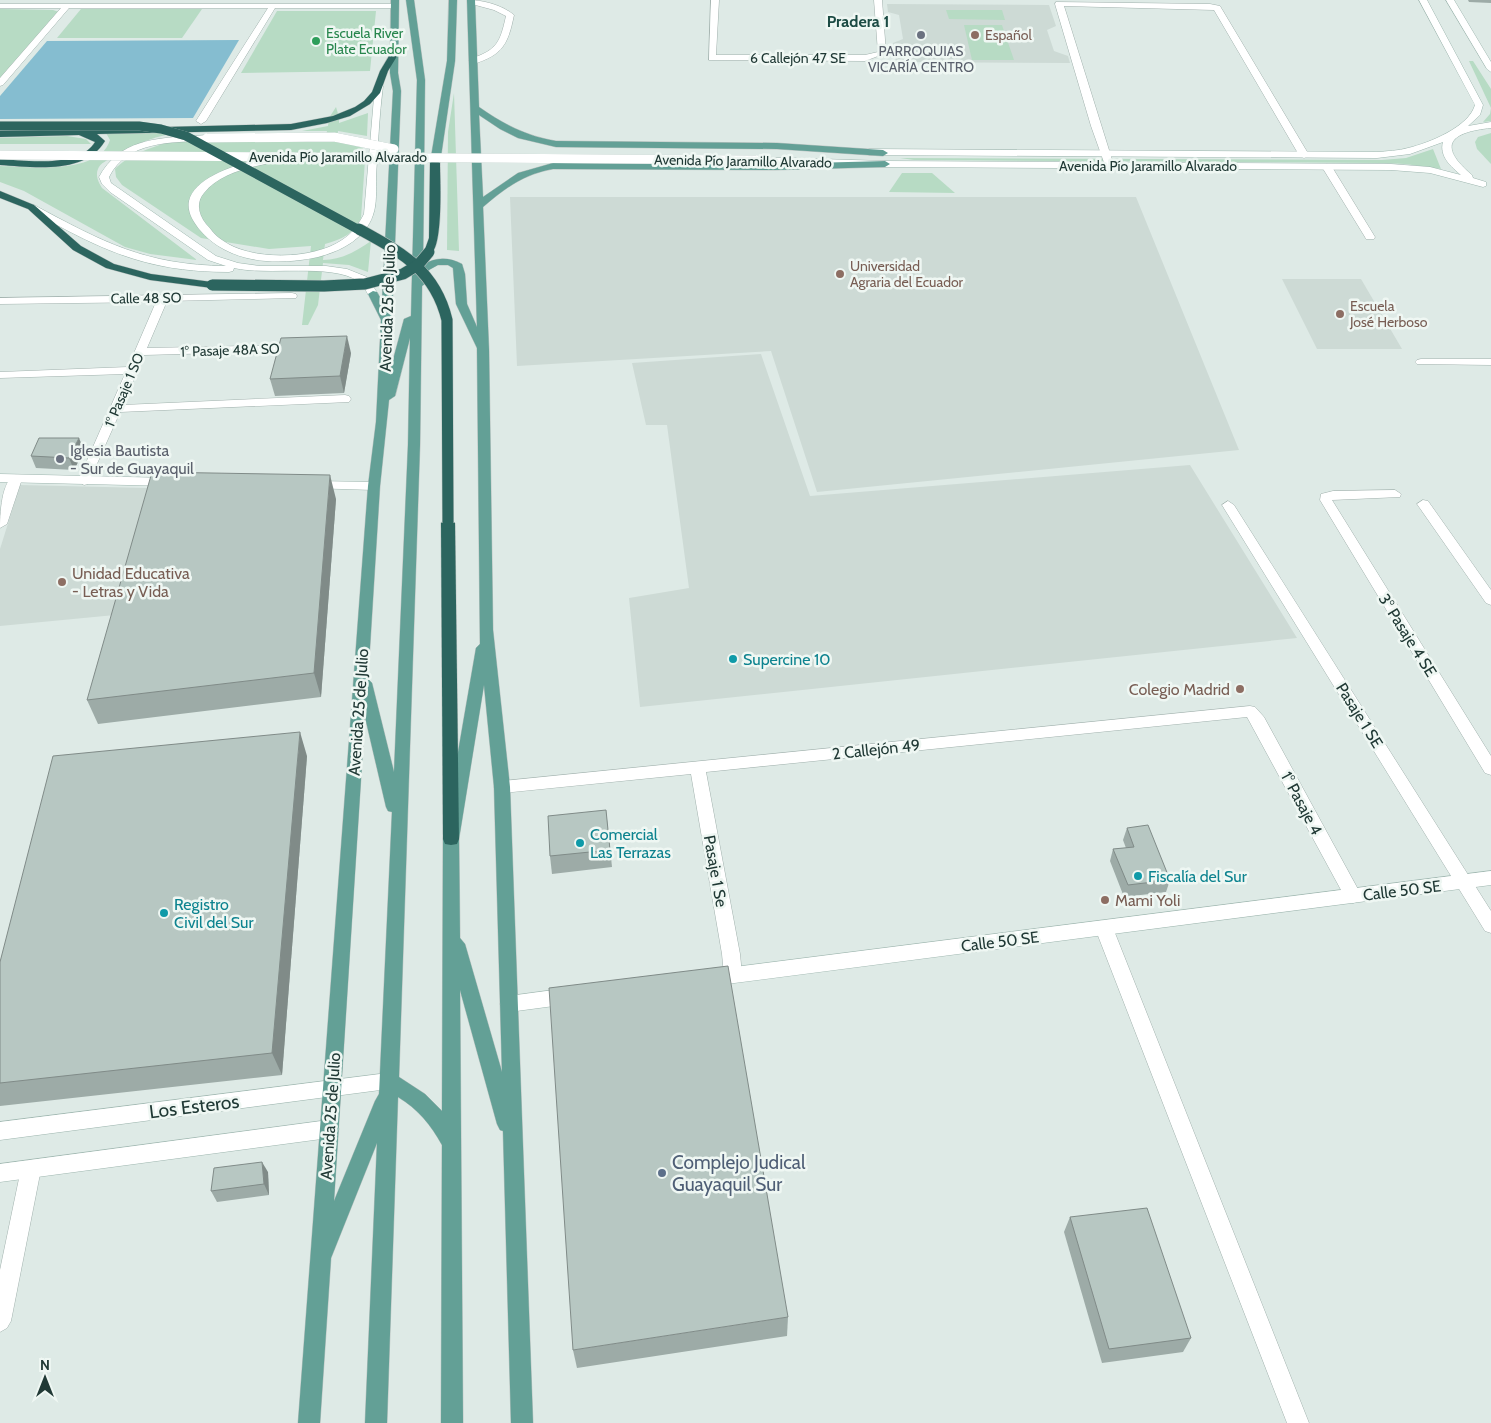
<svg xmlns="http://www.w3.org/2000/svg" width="1491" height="1423" viewBox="0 0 1491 1423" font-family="Cabin,sans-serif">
  <rect width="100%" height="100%" fill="#deeae6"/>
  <g fill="#cddad5">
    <polygon points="887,4 1049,5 1056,26 1047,30 1054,51 1068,56 1070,63 896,62 893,43 903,39 899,15 888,12"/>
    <polygon points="510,197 1136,197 1239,450 817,492 771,351 517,366"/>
    <polygon points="1282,279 1361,279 1402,349 1317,349"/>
    <polygon points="761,354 810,496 1190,465 1297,638 640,707 629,598 689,588 667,425 646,425 632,363"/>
    <polygon points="20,485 147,488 115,615 0,626 0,549"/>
  </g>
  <g fill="#b7dbc4">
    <polygon points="0,9 53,10 59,12 0,78"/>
    <polygon points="81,9 202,9 182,38 57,38"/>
    <polygon points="946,10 1002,10 1005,20 949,19"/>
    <polygon points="277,11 376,11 370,71 241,73"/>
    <polygon points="964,25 1002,25 1014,60 972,60"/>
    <polygon points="1469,61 1473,61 1491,89 1491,121 1483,122 1490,114 1491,108"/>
    <polygon points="454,93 459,251 447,250 448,132"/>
    <path d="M336,107L339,117V123L368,113L367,136L338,131L337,141L363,148L365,160L361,218C355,233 341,240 325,244L323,260C341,260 357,251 371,241L368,272L349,265L323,263L318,305L308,325H302L311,246L269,249L201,238L122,185L116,177L115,169C128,155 156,145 175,141L325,140L327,131H302L328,126L329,118Z"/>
    <path d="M184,132C157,135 136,143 113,157C108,160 100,163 98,169C95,176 99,183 102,188L197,260L150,254L125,247L24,191L0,182V166C28,167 100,175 110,140L106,133Z"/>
    <polygon points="1491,133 1491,164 1477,149 1475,142 1478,137"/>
    <polygon points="67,136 86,139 91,144 0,144 0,138"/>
    <polygon points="1433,149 1441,169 1405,164 1383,163 914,160 900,158 1382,160 1406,158"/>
    <polygon points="902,173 932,173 955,193 889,192"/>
  </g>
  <polygon fill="#85bdd0" points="239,40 193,118 0,119 0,96 47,41"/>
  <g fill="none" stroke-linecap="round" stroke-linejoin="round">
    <defs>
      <g id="street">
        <path d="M468,0C483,0 502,5 514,15C508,44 503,55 473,64L469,61L470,59C497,50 500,43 506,16L494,10L468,3Z"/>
        <polygon points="711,0 719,0 716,55 865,55 878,52 874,0 882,0 886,53 865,61 709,60"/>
        <polygon points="1056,2 1210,4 1220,6 1309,155 1304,158 1299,155 1214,10 1064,6 1114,166 1112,168 1106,168 1091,126 1055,4"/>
        <polygon points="0,4 395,4 399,6 395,8 275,8 206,121 201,124 196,121 268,8 69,8 3,85 0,86 0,78 61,8 0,8"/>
        <polygon points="1327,164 1332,167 1375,237 1374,239 1366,239 1365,237 1322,167"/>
        <polygon points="292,293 296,294 297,296 296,298 167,301 147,348 298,345 304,348 298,351 144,355 123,405 345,395 349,396 351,399 349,402 120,412 88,484 84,485 78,481 125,374 0,378 0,372 128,367 156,302 0,304 0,298"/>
        <polygon points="1421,359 1491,359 1491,365 1417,364 1415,362 1417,360"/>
        <path d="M16,475L22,479L7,524L0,528C0,516 1,479 16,475Z"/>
        <polygon points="1395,490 1401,494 1400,497 1332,500 1491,756 1491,775 1485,773 1320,500 1321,494 1333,491"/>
        <polygon points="1423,500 1428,501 1491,590 1491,605 1486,603 1417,504"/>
        <polygon points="1228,501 1234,505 1491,911 1491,933 1485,931 1222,505"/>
        <polygon points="1250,706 1255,707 1264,717 1359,891 1361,896 1359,901 1353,903 1347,901 1247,717 706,772 740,954 742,975 739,980 733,982 727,980 724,975 722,954 691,774 502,793 496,791 494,787 496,783 502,781"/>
        <polygon points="1104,921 1110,923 1113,928 1309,1423 1287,1423 1095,928 1098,923"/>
        <polygon points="31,1160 38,1162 41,1169 11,1321 7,1328 0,1332 0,1270 21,1169 24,1162"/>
      </g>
      <g id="secondary">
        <path d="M1419,0H1427L1483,105L1480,115L1468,126L1491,122V128C1451,132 1436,145 1472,175L1473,178L1486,182V186L1483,187L1430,173L1391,170L885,167L756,163L751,160L756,157L885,161L1391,164L1430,167L1461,175C1451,167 1439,156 1443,142L1410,154L1377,158L869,155L864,152L869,149L1377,152C1387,151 1398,151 1408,148C1429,143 1469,127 1475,105Z"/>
        <polygon points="1446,0 1454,0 1491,62 1491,72 1487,69"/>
        <path d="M379,83L383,86C379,116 378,147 376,177C376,189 377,204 373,215C365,239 341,251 318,257C277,266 228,264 199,229C193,221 187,212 189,201C196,172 256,159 281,155L284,156V160C258,166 222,170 204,193C196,202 198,214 206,224C211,229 215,236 222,240C250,261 313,260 342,240C353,233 358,225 364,214L375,86Z"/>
        <path d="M194,136L207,135L212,138L207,141C171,142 127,141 109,177L111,183L216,256L238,263L260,266H326L347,269L367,277L378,294L377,296H369C366,291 363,284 358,281C331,263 268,276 234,268L233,271L229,272C162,272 118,258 59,226C49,221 34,215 26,207L28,205H34C103,242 145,265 226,266L208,260L110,192L102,184L99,177C119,140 155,138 194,136Z"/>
        <polygon points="0,474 170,478 176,482 170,486 0,482"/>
        <polygon points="313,481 374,482 380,486 374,490 309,488 307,485 309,482"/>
        <polygon points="1491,871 1491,885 711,986 705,983 702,978 705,973 711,970"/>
        <polygon points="569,988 575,991 578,996 575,1001 569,1004 509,1012 503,1009 500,1004 503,999 509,996"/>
        <polygon points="388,1073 395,1075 397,1081 395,1087 388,1089 0,1140 0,1122"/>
        <polygon points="329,1120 336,1123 339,1129 336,1135 329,1138 0,1182 0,1164"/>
      </g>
      <g id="primary">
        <path d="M391,0H399L398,73L401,91L390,371L404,319L411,316L417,80L406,0H414L425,80L423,265C435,257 449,257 462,264L465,274L467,304L477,327L467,0H475L479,107C503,124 526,136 556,141L777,143L883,150L888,153L883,156L777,149L556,147L518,138L500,129L479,115L483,197L518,173L553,163L774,164L885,161L890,164L885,167L774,170L553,169C524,174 505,188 483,207L489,350L493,630L510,787L533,1423H511L503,1131L500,1130L497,1124L460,990L463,1423H441L442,1145C431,1125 418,1109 398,1097L387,1423H365L377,1143L331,1258L320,1423H298L368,486L376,422L381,320L368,294L373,291L377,292L382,301L393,91L390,73ZM438,265H448L453,268L456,304L477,348L480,644L476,648L443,839L442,1111L425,1094L399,1077L420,445L422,286L426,283L429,270ZM410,338L408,445L394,772L372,683L368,679L380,486L389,400L395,396ZM484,685L494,787L502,1072L465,944L460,938L459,839ZM365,717L386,807L388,811L392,812L379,1094L375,1101L334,1201Z"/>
        <polygon points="449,0 457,0 455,61 440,163 435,166 430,163 447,61"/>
      </g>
      <g id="highway">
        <path d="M392,51L399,53L388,71L380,93L370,104L350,116L327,123L291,130L97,134L105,141C85,175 33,167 0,165V159C26,161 80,168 95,142L79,135L0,137V131L291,124L333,116L355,107L364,101L372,92L380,71Z"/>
        <path d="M435,160L440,163C440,179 444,251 429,255L424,252L429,238L430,163Z"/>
        <polygon points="0,191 34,205 81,246 114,264 151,274 212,282 217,285 212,288 150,280 106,268 73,250 28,209 0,198"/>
        <polygon points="448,519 455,523 459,839 457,844 451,845 445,844 443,839 441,523"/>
      </g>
    </defs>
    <use href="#street" stroke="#a1b1ad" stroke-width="1"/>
    <use href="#secondary" stroke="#9eb6af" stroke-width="1"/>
    <use href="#primary" stroke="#bcc4c2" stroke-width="1"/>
    <use href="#highway" stroke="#bcc4c2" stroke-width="1"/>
    <use href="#street" fill="#fff" fill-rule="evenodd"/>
    <use href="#secondary" fill="#fff" fill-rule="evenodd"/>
    <use href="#primary" fill="#63a096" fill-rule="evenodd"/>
    <use href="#highway" fill="#2c655f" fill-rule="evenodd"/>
    <defs>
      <g id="secondary-bridge">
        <polyline points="207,138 334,137 394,149"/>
        <polyline points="0,155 756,160"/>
      </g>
      <polyline id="highway-bridge-far1" points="0,126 139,126 161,129 186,136 361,231"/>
      <g id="highway-bridge">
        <path d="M359,229C401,252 435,270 447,320L448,523"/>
        <polyline points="212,285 324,286 365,284 403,274 418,265 429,252"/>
      </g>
    </defs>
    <use href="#secondary-bridge" stroke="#9eb6af" stroke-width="9" stroke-linecap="butt"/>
    <use href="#highway-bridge-far1" stroke="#bcc4c2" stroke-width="9" stroke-linecap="butt"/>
    <use href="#highway-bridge" stroke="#bcc4c2" stroke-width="12" stroke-linecap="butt"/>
    <use href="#secondary-bridge" stroke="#fff" stroke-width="9"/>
    <use href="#highway-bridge-far1" stroke="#2c655f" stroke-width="9"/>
    <use href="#highway-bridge" stroke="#2c655f" stroke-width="11"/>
  </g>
  <g fill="#9daba7">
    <polygon points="1468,0 1491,0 1491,3 1469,2"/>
    <polygon points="351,353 344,393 275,396 270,379"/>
    <polygon points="84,450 74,470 36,468 31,456"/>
    <polygon points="336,499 321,697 98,724 87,700"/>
    <polygon points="307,756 282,1075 0,1106 0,962"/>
    <polygon points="606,810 612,867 552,874 550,856"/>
    <polygon points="1127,828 1170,880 1166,892 1124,897 1110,861 1113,849 1126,848 1123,840"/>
    <polygon points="268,1172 269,1195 217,1202 211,1191"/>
    <polygon points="1070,1217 1191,1338 1183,1352 1102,1363 1064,1232"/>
    <polygon points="788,1317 787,1336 577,1368 573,1350"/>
  </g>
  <g fill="#808b88">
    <polygon points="347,336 351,353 344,393 340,376"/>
    <polygon points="79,438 84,450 74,470 69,458"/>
    <polygon points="330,475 336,499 321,697 314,673"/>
    <polygon points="300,732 307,756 282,1075 272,1053"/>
    <polygon points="262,1162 268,1172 269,1195 264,1184"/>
  </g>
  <g fill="#b7c7c2" stroke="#808b88">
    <polygon points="347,336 340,376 270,379 281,338"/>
    <polygon points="39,438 79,438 69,458 31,456"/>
    <polygon points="152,472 330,475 314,673 87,700"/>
    <polygon points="300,732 272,1053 0,1083 0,962 53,756"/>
    <polygon points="606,810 610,850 550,856 548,816"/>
    <polygon points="1148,825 1170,880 1128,885 1113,849 1134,847 1127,828"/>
    <polygon points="728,966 788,1317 573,1350 549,988"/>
    <polygon points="262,1162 264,1184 211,1191 214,1168"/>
    <polygon points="1147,1208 1191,1338 1109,1349 1070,1217"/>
  </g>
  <g fill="#6b7280" stroke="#eff7f3" stroke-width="2">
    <circle cx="921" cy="35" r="5"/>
    <circle cx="60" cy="459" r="5"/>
  </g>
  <g fill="#8d6e63" stroke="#eff7f3" stroke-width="2">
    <circle cx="975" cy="35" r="5"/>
    <circle cx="840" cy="274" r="5"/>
    <circle cx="1340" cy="314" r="5"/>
    <circle cx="62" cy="582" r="5"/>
    <circle cx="1240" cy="689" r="5"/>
    <circle cx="1105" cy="900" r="5"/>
  </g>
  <circle fill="#2e9e5b" stroke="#eff7f3" stroke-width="2" cx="316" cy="41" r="5"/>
  <g fill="#0f9aa8" stroke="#eff7f3" stroke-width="2">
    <circle cx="733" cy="659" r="5"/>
    <circle cx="580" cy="843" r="5"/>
    <circle cx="1138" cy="876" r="5"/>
    <circle cx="164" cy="913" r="5"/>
  </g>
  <circle fill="#5c6f8a" stroke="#eff7f3" stroke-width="2" cx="662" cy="1173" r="5"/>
  <g text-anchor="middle" stroke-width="5" stroke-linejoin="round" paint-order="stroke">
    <g font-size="14" fill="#27864d" stroke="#eff7f3" text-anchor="start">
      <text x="326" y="38">Escuela River<tspan x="326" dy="16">Plate Ecuador</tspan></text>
    </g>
    <g font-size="14" fill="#785e54" stroke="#eff7f3" text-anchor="start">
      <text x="985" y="40">Español</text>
      <text x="850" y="271">Universidad<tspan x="850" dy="16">Agraria del Ecuador</tspan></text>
      <text x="1350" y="311">Escuela<tspan x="1350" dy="16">José Herboso</tspan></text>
    </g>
    <g font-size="14" fill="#5b616d" stroke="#eff7f3">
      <text x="921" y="56">PARROQUIAS<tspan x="921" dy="16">VICARÍA CENTRO</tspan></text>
    </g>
    <g font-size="14" fill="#203935" stroke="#eff7f3">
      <text x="798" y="63">6 Callejón 47 SE</text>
      <text x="338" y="162">Avenida Pío Jaramillo Alvarado</text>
      <text transform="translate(743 161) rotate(1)" y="5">Avenida Pío Jaramillo Alvarado</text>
      <text x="1148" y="171">Avenida Pío Jaramillo Alvarado</text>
      <text transform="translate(146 298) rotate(-1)" y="5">Calle 48 SO</text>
      <text transform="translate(230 350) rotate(-2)" y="5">1° Pasaje 48A SO</text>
      <text transform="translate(124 390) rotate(-67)" y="5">1° Pasaje 1 SO</text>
    </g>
    <g font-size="16" font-weight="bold" fill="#1c4b44" stroke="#eff7f3">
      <text x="858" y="27">Pradera 1</text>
    </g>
    <g font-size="16" fill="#203935" stroke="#eff7f3">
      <text transform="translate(387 308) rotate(-88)" y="6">Avenida 25 de Julio</text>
      <text transform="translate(1408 635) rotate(58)" y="6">3° Pasaje 4 SE</text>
      <text transform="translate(358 712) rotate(-86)" y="6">Avenida 25 de Julio</text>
      <text transform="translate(1360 715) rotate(58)" y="6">Pasaje 1 SE</text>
      <text transform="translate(876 749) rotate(-6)" y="6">2 Callejón 49</text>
      <text transform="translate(1302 803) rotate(62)" y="6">1° Pasaje 4</text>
      <text transform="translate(716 871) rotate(80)" y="6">Pasaje 1 Se</text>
      <text transform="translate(1402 890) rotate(-7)" y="6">Calle 50 SE</text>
      <text transform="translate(1000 941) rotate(-7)" y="6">Calle 50 SE</text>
      <text transform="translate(330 1116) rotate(-86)" y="6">Avenida 25 de Julio</text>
    </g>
    <g font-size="16" fill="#5b616d" stroke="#eff7f3" text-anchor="start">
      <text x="70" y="456">Iglesia Bautista<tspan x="70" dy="18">- Sur de Guayaquil</tspan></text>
    </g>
    <g font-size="16" fill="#785e54" stroke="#eff7f3" text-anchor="start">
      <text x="72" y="579">Unidad Educativa<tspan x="72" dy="18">- Letras y Vida</tspan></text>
      <text x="1230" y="695" text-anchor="end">Colegio Madrid</text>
      <text x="1115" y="906">Mami Yoli</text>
    </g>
    <g font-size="16" fill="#0d838f" stroke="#eff7f3" text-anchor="start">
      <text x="743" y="665">Supercine 10</text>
      <text x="590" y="840">Comercial<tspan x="590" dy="18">Las Terrazas</tspan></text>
      <text x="1148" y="882">Fiscalía del Sur</text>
      <text x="174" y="910">Registro<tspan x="174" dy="18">Civil del Sur</tspan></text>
    </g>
    <g font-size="19" fill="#203935" stroke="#eff7f3">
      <text transform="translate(194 1106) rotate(-7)" y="7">Los Esteros</text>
    </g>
    <g font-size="19" fill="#4e5e75" stroke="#eff7f3" text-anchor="start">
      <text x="672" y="1169">Complejo Judical<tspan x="672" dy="22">Guayaquil Sur</tspan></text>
    </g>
  </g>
  <g transform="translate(45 1378)" stroke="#eff7f3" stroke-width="4" paint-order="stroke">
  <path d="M0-4L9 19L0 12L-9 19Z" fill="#203935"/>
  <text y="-8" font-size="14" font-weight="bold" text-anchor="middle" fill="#203935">N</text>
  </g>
</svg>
